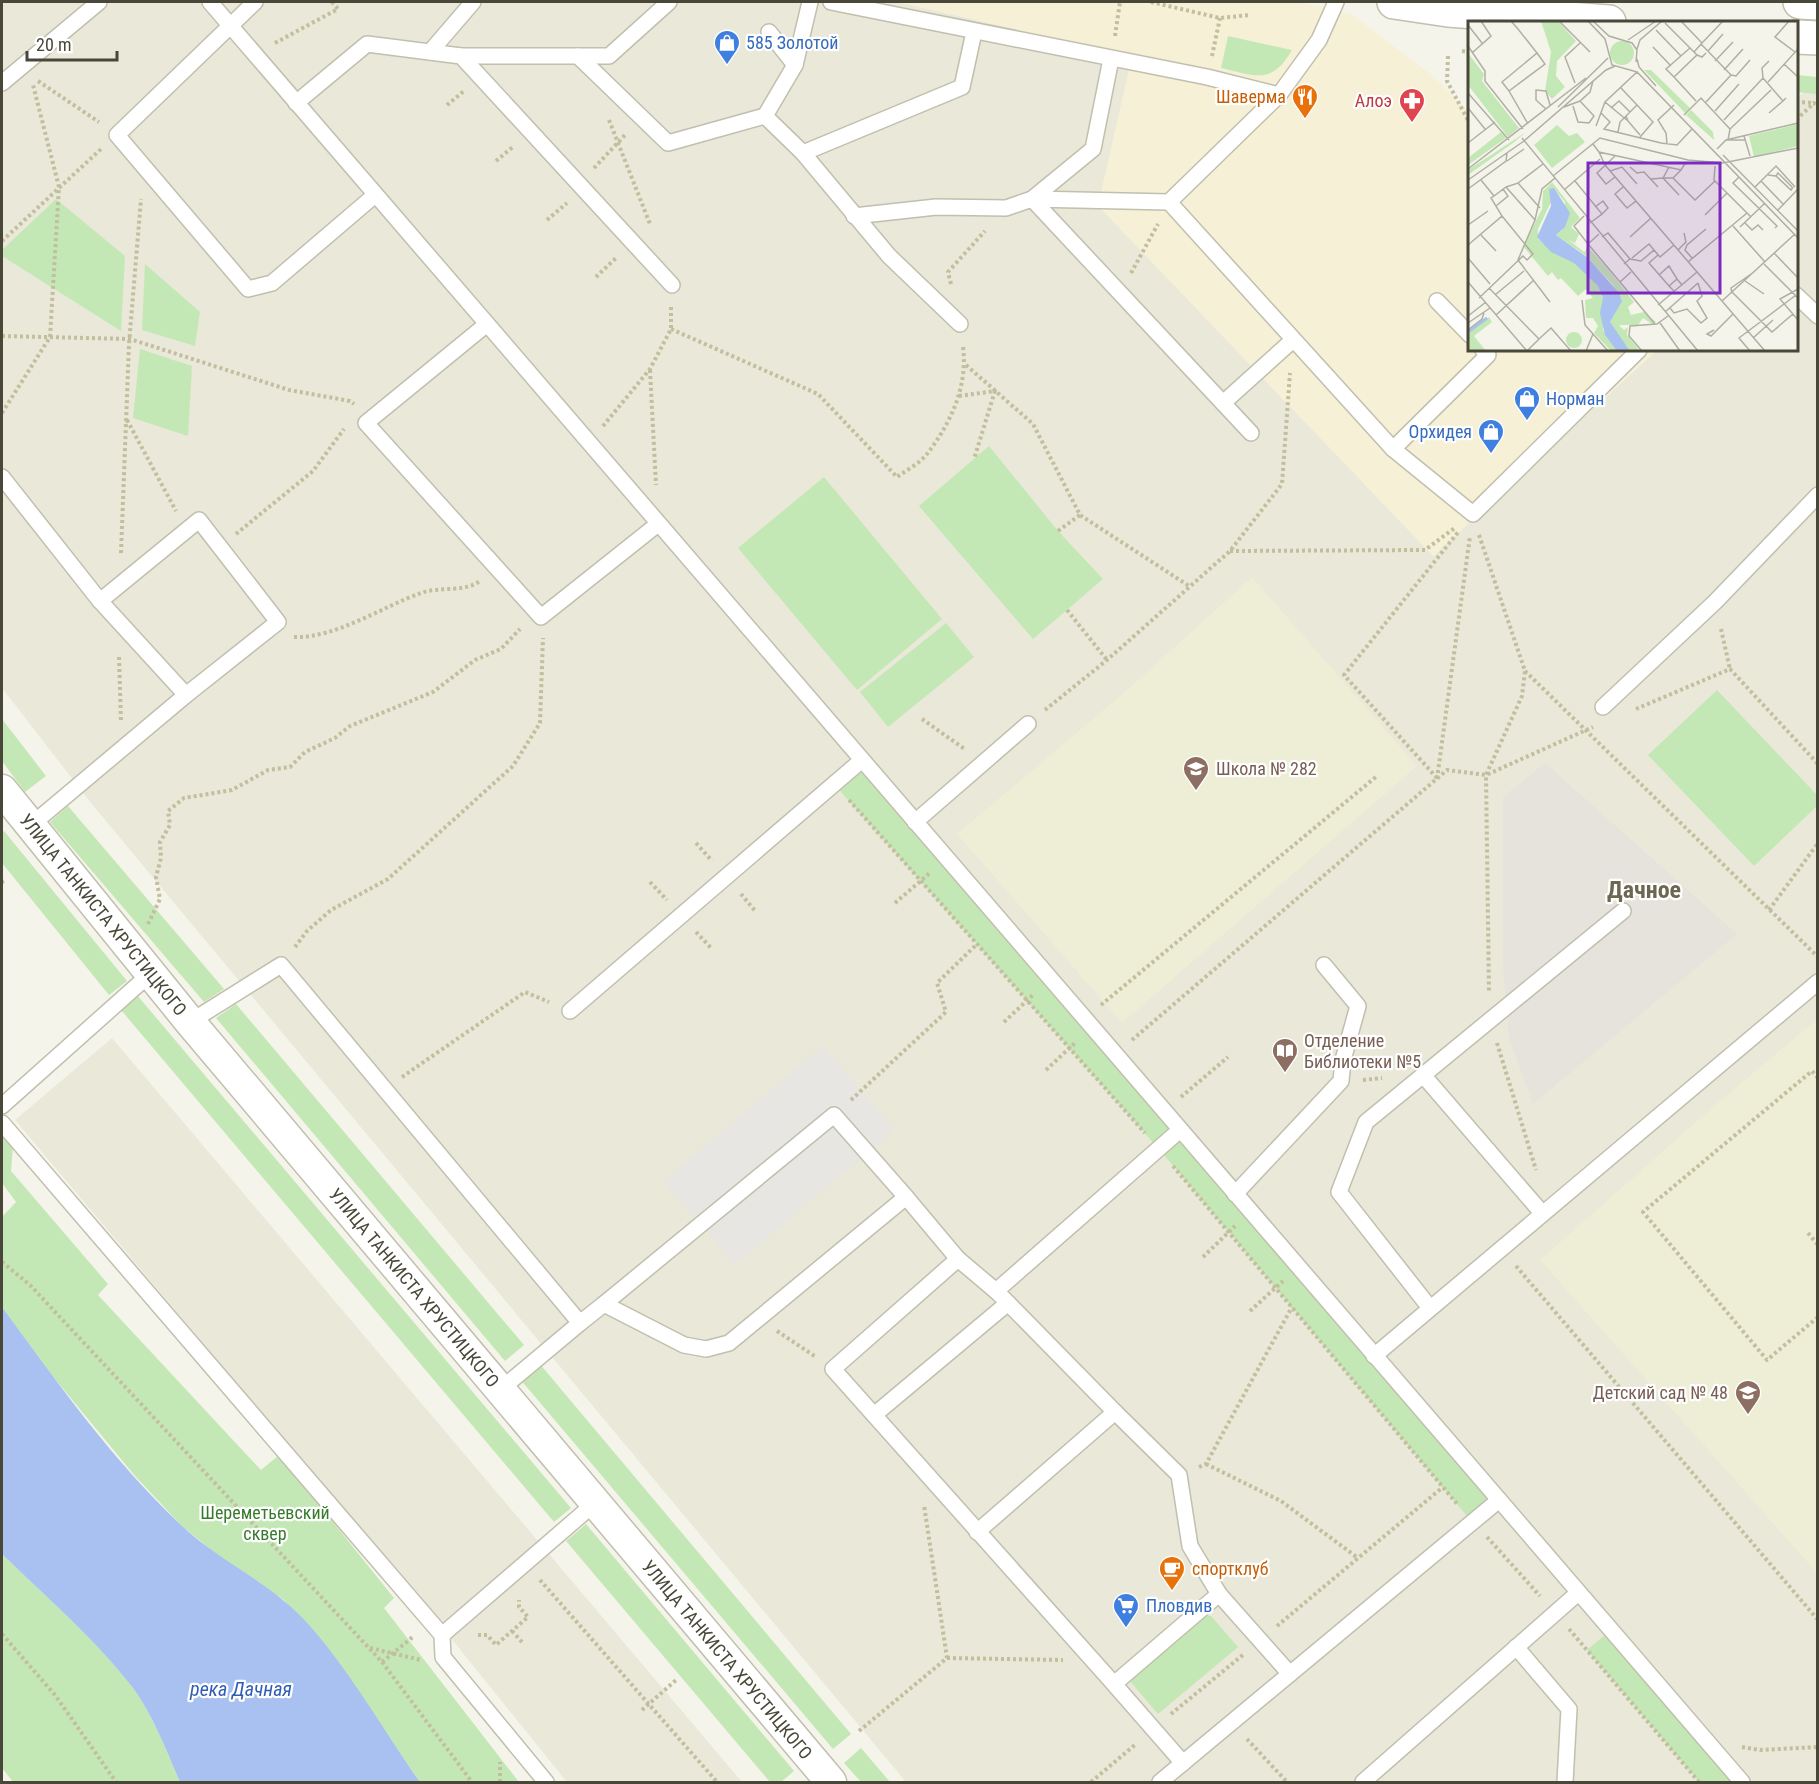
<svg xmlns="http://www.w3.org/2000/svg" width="1819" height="1784" viewBox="0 0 1819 1784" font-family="'Roboto Condensed',sans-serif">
  <rect width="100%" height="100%" fill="#f5f4eb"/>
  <g fill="#e9e8d9">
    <polygon points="2,2 898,2 1133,56 1433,556 1657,350 1796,350 1797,98 1810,86 1817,87 1817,1782 906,1782 91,803 2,688"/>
    <polygon points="112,1038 742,1782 567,1782 437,1621 15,1120"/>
  </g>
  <polygon fill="#f6f0d7" points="898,2 1301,2 1353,15 1434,77 1469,112 1470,350 1657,350 1433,556 1098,206 1132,56"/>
  <polygon fill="#e5e3dc" points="1545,763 1737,934 1533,1104 1509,1038 1503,966 1503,797"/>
  <g fill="#eeedd5">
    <polygon points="1252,577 1417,766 1122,1023 957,834 1127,690"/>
    <polygon points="1817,1019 1817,1573 1540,1260 1706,1113"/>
  </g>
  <g fill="#c4e8b5">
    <path d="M1228,36L1292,50C1272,85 1255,76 1221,68Z"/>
    <polygon points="1797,75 1817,77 1817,94 1797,92"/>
    <polygon points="56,199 125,256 121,331 2,256 2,250"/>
    <polygon points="145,264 200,312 195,346 142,330"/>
    <polygon points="140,349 192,366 188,436 133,418"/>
    <polygon points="989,446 1058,531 1103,579 1033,639 919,506"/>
    <polygon points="824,477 942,619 857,690 738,548"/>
    <polygon points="946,623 974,657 888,727 860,692"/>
    <polygon points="1717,690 1817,795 1817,806 1754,866 1648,755"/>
    <polygon points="2,719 46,776 25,792 2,761"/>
    <polygon points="862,760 1499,1500 1472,1522 1158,1148 834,784"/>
    <polygon points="68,806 224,989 204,1002 50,822"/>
    <polygon points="4,831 127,981 109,995 2,863 2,833"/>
    <polygon points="137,995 571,1508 554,1522 121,1010"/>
    <polygon points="236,1004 524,1345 505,1361 216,1018"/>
    <polygon points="5,1134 13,1146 11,1171 108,1284 98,1295 261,1470 279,1455 394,1598 384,1608 519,1782 420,1782 335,1659 284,1600 227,1563 181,1525 135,1476 50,1373 2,1307 2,1217 16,1202 2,1183 2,1141"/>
    <polygon points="539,1363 851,1734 833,1749 520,1379"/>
    <polygon points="586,1524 794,1771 781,1782 770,1782 566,1541"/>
    <path d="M2,1554C46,1597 95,1639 133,1688C154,1717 166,1750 180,1782H13L2,1768Z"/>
    <polygon points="1205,1616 1211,1616 1238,1647 1158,1714 1129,1680"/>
    <polygon points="1611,1630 1742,1782 1699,1782 1587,1650"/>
    <polygon points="861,1748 890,1782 861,1782 844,1763"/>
  </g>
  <polygon fill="#e7e6e2" points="823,1046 894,1130 735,1265 664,1181"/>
  <path fill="#a9c1f0" d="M2,1307C57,1382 113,1461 181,1525C221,1563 274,1584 310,1626C351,1673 384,1731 420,1782H180C166,1750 154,1717 133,1688C95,1639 46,1597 2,1554Z"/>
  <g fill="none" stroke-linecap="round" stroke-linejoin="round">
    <defs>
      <g id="service">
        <polyline points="210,2 1742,1782"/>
        <polyline points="255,2 117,135 248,289 272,283 375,195"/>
        <polyline points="831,2 1207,77 1279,95 1319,40 1336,2"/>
        <polyline points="430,52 473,2"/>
        <polyline points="461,56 609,56 669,2"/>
        <polyline points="578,56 668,143 765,116 803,153 889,256 960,324"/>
        <polyline points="795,65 810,2"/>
        <polyline points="2,83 99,2"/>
        <polyline points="296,103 367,44 461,56 672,285"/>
        <polyline points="765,116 795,65 769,32"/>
        <polyline points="803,153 962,87 974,32"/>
        <polyline points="1169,202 1393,449 1473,514 1639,350"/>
        <polyline points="854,216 936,207 1006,208 1032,199 1093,149 1111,59"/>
        <polyline points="1796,295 1818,316"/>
        <polyline points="1437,301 1470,335"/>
        <polyline points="487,324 366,423 541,617 658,524"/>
        <polyline points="1223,403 1293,340"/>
        <polyline points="1251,433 1032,199 1169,202 1279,95"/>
        <polyline points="1393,449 1488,355 1483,350"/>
        <polyline points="2,477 100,601 186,695 30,826"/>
        <polyline points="100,601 199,520 278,622 186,695"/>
        <polyline points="1603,707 1715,602 1818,495"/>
        <polyline points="915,822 1028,724"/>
        <polyline points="570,1011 862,760"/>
        <polyline points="190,1022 281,965 580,1323 500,1390"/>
        <polyline points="1423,1075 1542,1213"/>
        <polyline points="2,1106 150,974"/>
        <polyline points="2,1123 442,1635 595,1503"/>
        <polyline points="1235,1194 1341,1081 1343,1060 1358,1006 1324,965"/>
        <polyline points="958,1259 833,1369 1114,1684"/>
        <polyline points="1008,1303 1115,1412"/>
        <polyline points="604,1304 834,1115 906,1197"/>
        <polyline points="1430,1308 1339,1192 1366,1122 1623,911"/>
        <polyline points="580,1323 604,1304 684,1345 706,1349 729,1343 906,1197 958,1259 996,1291 1180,1130"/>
        <polyline points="1374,1356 1818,982"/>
        <polyline points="874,1415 1008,1303 996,1291"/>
        <polyline points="977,1532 1115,1412 1179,1475 1190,1546 1219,1594"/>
        <polyline points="442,1635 443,1657 546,1782"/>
        <polyline points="1516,1647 1569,1709 1565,1782"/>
        <polyline points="1183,1763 1114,1684 1219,1594 1290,1674"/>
        <polyline points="1160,1782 1499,1500"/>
        <polyline points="1363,1782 1578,1593"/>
      </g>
      <polyline id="minor" points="2,790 190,1022 831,1782"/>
      <g id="tertiary">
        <polyline points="1394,2 1448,10 1609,22"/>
        <polyline points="1800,2 1818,3"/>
        <polyline points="1796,37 1818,38"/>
      </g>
    </defs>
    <use href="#service" stroke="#c1bfad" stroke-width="18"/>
    <use href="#minor" stroke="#c1bfad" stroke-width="33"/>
    <use href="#tertiary" stroke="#c1bfad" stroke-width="36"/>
    <g stroke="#c2be9e" stroke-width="4" stroke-dasharray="3 3" stroke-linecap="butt">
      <polyline points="1151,2 1220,18 1250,15"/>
      <polyline points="1115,36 1120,2"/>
      <polyline points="275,43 338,9 332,2"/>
      <polyline points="1462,51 1470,52"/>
      <polyline points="1212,56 1220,18"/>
      <polyline points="1448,56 1447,81 1470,124"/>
      <polyline points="38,81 99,122"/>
      <polyline points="1796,102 1814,103"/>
      <polyline points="447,105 464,91"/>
      <polyline points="609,120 650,224"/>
      <polyline points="1796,120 1814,103 1818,107"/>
      <polyline points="496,161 514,146"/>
      <polyline points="594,168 626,134"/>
      <polyline points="547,220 567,203"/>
      <polyline points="2,241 101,149"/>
      <polyline points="1131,273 1158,224"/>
      <polyline points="596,277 617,257"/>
      <polyline points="951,284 948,272 985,231"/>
      <path d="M671,329L818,394L897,477C907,470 920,463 927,454C951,423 968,386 963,347"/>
      <polyline points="2,336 130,339 289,390 350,401 354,404"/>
      <polyline points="966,365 1033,424 1080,515 1189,586"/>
      <polyline points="650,370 656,485"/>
      <polyline points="959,396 995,391 974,459"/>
      <polyline points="2,413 50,337 59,187 33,85"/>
      <polyline points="127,420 176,511"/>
      <polyline points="603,426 650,369 671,329 671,306"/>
      <polyline points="1058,531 1080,515"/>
      <polyline points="236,534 313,471 344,429"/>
      <polyline points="1479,535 1525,671 1522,696 1486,775 1489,992"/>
      <polyline points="1230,551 1425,550 1456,527"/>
      <polyline points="121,553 129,344 141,199"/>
      <polyline points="1067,610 1107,660"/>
      <polyline points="1721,629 1730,669"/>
      <path d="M294,637C334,639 384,606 421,593C440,586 464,593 480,581"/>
      <polyline points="119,657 121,721"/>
      <polyline points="1525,671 1818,957"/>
      <polyline points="1636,709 1730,669 1818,764"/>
      <polyline points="1045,710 1107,660 1230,551 1282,484 1290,373"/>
      <polyline points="922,719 966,750"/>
      <polyline points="1437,778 1344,675 1459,531"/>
      <polyline points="1437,779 1470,536"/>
      <polyline points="849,800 1145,1133"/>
      <polyline points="696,843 712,861"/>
      <polyline points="2,882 4,881"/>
      <polyline points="650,882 667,900"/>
      <polyline points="741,894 756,912"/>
      <polyline points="895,903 931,872"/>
      <polyline points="1769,910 1818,843"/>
      <polyline points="148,924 160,899 156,877 161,858 160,842 170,825 168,811 184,798 232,790 268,770 290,767 305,752 335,738 350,726 433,692 475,660 501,649 520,629"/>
      <polyline points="696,932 712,949"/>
      <polyline points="295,947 307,931 331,910 388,879 513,766 540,723 543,638"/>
      <polyline points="1101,1005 1377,776"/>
      <polyline points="1004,1022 1034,994"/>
      <polyline points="1132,1040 1447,770 1486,775 1593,727"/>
      <polyline points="1497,1043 1536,1170"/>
      <polyline points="1046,1070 1076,1042"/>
      <polyline points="402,1077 525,992 549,1002"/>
      <polyline points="1818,1078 1812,1071 1643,1212 1767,1360 1818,1317"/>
      <polyline points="1363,1080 1382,1078"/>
      <polyline points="1181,1097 1228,1057"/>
      <polyline points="851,1100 946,1012 937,983 977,944"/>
      <polyline points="1173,1166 1458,1505"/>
      <polyline points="1808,1233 1818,1245"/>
      <polyline points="1203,1257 1235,1226"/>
      <polyline points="2,1262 30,1285 382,1662 472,1782"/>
      <polyline points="1516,1266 1818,1620"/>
      <polyline points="1250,1311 1283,1281"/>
      <polyline points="777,1331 816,1357"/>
      <polyline points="1206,1464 1281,1501 1358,1558"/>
      <polyline points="1199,1467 1206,1464 1292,1307"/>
      <polyline points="1487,1537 1540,1596"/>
      <polyline points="540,1580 717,1782"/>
      <polyline points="1277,1626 1443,1487"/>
      <polyline points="1569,1629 1699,1782"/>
      <polyline points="512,1631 522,1642"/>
      <polyline points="2,1634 55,1695 116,1782"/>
      <polyline points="478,1635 487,1635 496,1645 528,1617 519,1607 519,1600"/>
      <polyline points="370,1648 421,1660"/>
      <polyline points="947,1658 1063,1660"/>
      <polyline points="382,1662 414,1636"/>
      <polyline points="642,1710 676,1680"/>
      <polyline points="1171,1714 1244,1654"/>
      <polyline points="859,1731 947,1658 924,1505"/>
      <polyline points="1247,1739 1287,1782"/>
      <polyline points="1742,1747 1760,1750 1818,1747"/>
      <polyline points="500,1782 500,1762"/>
      <polyline points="1091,1782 1136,1744"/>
    </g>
    <use href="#service" stroke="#fff" stroke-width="15"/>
    <use href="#minor" stroke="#fff" stroke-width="30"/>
    <use href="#tertiary" stroke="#fff" stroke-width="33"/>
  </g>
  <defs>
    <symbol id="shop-pin" viewBox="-11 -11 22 30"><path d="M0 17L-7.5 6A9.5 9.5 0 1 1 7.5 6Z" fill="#3f7fe0" stroke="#fff"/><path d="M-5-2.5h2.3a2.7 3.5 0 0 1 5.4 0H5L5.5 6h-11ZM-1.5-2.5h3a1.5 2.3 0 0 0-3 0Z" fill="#fff"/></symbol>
    <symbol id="restaurant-pin" viewBox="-11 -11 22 30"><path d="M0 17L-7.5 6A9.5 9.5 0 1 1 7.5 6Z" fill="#e8710a" stroke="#fff"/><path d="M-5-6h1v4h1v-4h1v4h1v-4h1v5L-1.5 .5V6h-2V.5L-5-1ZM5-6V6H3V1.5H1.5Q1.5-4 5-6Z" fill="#fff"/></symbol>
    <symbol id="pharmacy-pin" viewBox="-11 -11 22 30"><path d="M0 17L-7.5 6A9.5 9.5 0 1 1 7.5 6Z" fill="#e0444e" stroke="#fff"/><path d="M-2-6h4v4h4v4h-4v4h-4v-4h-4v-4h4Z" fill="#fff"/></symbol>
    <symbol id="school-pin" viewBox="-11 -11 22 30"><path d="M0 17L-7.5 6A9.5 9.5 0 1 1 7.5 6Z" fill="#8d6e63" stroke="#fff"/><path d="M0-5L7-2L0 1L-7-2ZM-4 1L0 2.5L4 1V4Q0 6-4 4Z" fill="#fff"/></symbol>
    <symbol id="library-pin" viewBox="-11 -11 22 30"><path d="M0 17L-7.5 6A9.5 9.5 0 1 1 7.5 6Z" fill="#8d6e63" stroke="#fff"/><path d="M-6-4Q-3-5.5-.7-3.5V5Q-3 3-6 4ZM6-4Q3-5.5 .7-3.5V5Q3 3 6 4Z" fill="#fff"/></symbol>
    <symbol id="cafe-pin" viewBox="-11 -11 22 30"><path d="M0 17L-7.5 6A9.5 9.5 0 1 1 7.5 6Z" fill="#e8710a" stroke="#fff"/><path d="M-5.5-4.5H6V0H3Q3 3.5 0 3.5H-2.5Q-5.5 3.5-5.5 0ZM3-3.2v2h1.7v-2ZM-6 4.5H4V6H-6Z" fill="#fff"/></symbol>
    <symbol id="supermarket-pin" viewBox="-11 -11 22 30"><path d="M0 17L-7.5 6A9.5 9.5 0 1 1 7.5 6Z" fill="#3f7fe0" stroke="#fff"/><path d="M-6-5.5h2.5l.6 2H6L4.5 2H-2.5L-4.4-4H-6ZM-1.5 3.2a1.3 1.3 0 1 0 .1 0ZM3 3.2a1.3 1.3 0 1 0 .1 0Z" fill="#fff"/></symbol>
  </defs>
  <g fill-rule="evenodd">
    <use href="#shop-pin" x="712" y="28" width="30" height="40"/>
    <use href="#restaurant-pin" x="1290" y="82" width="30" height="40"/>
    <use href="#pharmacy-pin" x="1397" y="86" width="30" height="40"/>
    <use href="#shop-pin" x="1512" y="384" width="30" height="40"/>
    <use href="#shop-pin" x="1476" y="417" width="30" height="40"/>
    <use href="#school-pin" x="1181" y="754" width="30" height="40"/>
    <use href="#library-pin" x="1270" y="1036" width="30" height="40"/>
    <use href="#school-pin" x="1733" y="1378" width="30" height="40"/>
    <use href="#cafe-pin" x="1157" y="1554" width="30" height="40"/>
    <use href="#supermarket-pin" x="1111" y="1591" width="30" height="40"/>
  </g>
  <g text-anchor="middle" stroke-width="4.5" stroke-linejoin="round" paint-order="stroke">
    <g font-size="18" fill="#366cbe" stroke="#fff" text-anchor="start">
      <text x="746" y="49">585 Золотой</text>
      <text x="1546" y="405">Норман</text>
      <text x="1472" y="438" text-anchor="end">Орхидея</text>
      <text x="1146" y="1612">Пловдив</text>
    </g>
    <g font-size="18" fill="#c56008" stroke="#fff" text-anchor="end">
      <text x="1286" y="103">Шаверма</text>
      <text x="1192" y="1575" text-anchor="start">спортклуб</text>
    </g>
    <g font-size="18" fill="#be3a42" stroke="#fff" text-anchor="end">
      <text x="1392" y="107">Алоэ</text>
    </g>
    <g font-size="18" fill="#785e54" stroke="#fff" text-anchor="start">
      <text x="1216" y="775">Школа № 282</text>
      <text x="1304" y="1047">Отделение<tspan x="1304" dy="21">Библиотеки №5</tspan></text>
      <text x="1728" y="1399" text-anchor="end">Детский сад № 48</text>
    </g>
    <g font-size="18" fill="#494738" stroke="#fff">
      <text transform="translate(103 915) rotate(51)" y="6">УЛИЦА ТАНКИСТА ХРУСТИЦКОГО</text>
      <text transform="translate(414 1288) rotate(50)" y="6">УЛИЦА ТАНКИСТА ХРУСТИЦКОГО</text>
      <text transform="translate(727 1660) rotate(50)" y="6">УЛИЦА ТАНКИСТА ХРУСТИЦКОГО</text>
    </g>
    <g font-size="18" fill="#367b2c" stroke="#fff">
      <text x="265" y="1519">Шереметьевский<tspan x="265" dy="21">сквер</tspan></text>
    </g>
    <g font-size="20" font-style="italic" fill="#325db5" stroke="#fff">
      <text x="241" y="1696">река Дачная</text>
    </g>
    <g font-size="24" font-weight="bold" fill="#6c6750" stroke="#fff">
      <text x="1644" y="898">Дачное</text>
    </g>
  </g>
  <g transform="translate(1468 21)">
    <rect width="330" height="330" fill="#f5f4eb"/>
    <path d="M73,0H90L108,20L89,40L88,55L97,66L84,78L77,70L83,31ZM142 32a12 12 0 1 1 24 0a12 12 0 1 1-24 0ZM0,32L16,53L14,60L51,107L40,116L0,64ZM176,49H183L222,87L217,92ZM223,89L245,111L246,119L218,94ZM330,103V125L286,136L281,115ZM89,104L101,115L109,112L117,121L84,147L66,124ZM33,111L38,117L0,144V137ZM58,111L45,122L0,154V149ZM84,161L112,197L103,206L111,213L107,222L101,219L116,231L121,227L140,248L166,281L160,286L163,294L176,291L188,301L184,303L175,297L170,304H151L156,309L160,306L159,314L172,330H162L142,303L143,294L154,279L144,263L118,235L88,214L94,209L97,181L86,168H81L84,179L70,208V218L107,242L130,265L135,277V309L149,330H143L126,312L130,305L125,297H118L117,279L125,277L118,268L110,275L93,257L90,259L84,251L80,255L55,225L74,188L75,170ZM21,296L24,301L6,315L18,330H0V311ZM98 319a8 8 0 1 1 16 0a8 8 0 1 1-16 0Z" fill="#c4e8b5"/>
    <path d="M86,167L102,192L97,206L88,214L120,237L151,272L154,280L142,301L162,330H149L137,314L132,292L135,277L130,265L106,242L83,231L69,216L83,185L81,168Z" fill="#a9c1f0"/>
    <path fill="none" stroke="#a9c1f0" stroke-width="3" d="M0,311L19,297"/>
    <path fill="none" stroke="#b0afa3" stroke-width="1.5" d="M43,0L50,8L69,32L77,43L41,70L34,61L69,32M91,0L122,31M120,0L137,18L144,44L169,51L330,217M125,0L141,15L164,22L169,29L168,41M213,0L234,22L226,31M321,0L307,16L327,31M197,2L229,34M0,4L14,22M188,9L213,35M160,19L188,0M234,22L255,0M233,23L263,54L238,81M0,25L17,50V60L55,108M185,26L203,45M169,28L172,19L194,0M240,30L255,13M4,32L23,15L13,0M169,38L171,46L188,65M247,40L265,21M316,43L330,56M256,49L275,28M263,54L268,55L282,39M206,56L198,48L222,27M295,57L315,80L318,77M300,61L330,28M107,62L97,36L112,22M153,67L185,101L172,116M41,70L60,103M0,72L41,119M228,80L206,56L229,34L234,36L238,32M137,81L160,100L158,95M105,85L110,101L121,102L126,95L112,80M90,86L140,37M96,86L112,80L122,71L125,60M0,87L17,108M143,87L151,80L162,91M78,88L68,79V69L78,70L82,84M247,90L271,63M133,92L142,101L136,108L193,122L209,124L224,108M301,92L315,80M216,94L233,77L262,108M256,99L295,57L294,47L301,40M160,100L172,114M128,105L137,81L169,51M150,111L152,101L169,84M276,115L282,135M54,117L230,330M258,119H277M260,119L262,108L303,69M0,122L27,101M125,123L131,131L213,149L218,141M199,123L198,112L190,99L206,84M249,128L258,119L330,102M131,131L137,144L297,330M255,134L330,210M147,135L129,152L138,163L147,156M39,140L56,128M247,145L246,159L283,196M162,146L169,152L176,151L190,166M0,148L118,57M142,150L154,146L169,163M300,154L308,155L323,169L325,166M85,155L132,117L220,139L255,142L330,127M308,155L310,152L324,166M271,156L265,162L309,205L307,207M205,157L227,179L247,160M183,158L195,157L201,146M0,159L56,120L138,49L147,45M13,159L26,175L38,166L67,199L74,168L87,157M107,160L134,193L122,202M293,160L316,184M50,162L75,143M38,166L50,162L72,187M155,166L147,173L159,187L168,180M287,166L308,145L327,166M0,168L38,140L39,132M96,169L132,138M211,174L195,157H205L213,149M28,185L40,175L35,168M127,186L135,180L140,187L134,193M310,189L330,168M237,194L259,172M116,195L106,205L120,223L119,230M67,199L50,239L82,281M277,202L284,209L290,204L295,209M0,204L20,190M265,205L297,241M272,206L297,182M131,213L120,223L152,261L163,251M13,214L28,230M134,216L140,212L162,238L156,243M162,216L183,197M0,224L34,195L23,177L26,175M210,229L218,221L216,212M306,232L330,257M190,234L181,242L201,265M0,237L22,263M164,237L181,223L186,229M224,237L217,229L219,224L238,208M162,238L173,240L186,229L192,236L206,224M220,241L279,192M296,243L330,277M191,254L201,245L209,258M277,260L296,273M0,261L59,330M152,261L187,303M21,267L71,318L59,330M330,268L312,278L330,299M206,270L201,265L209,258L214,264M264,271L304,311L325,293M264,272L263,267L286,251M27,274L56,250M11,277L55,235L59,239L65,233L34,195M114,279L117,304L125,313L118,330M254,280L327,213M190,284L229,251M202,287L206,292L219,288L233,302L239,297L229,280L234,275L230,262M197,291L230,262M28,294L66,259M0,295L18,281M0,302L22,287M192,302L212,330M0,309L14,298L16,292M246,309L239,313L243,315L265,293M125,313L140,330M285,317L305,299M71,318L83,307L103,330M174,330L161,315L162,305L189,303L200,295M282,330L271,317L328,274"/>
    <path fill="#7b2cbf" fill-opacity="0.15" stroke="#7b2cbf" stroke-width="3" d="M120,142H252V272H120Z"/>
    <rect width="330" height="330" fill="none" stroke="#494738" stroke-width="3"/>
  </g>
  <rect width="1819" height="1784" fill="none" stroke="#494738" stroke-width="6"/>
  <path d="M27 51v9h90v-9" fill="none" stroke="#494738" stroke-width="3"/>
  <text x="36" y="51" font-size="18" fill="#494738" stroke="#ffffff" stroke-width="4.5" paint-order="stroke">20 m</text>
</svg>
